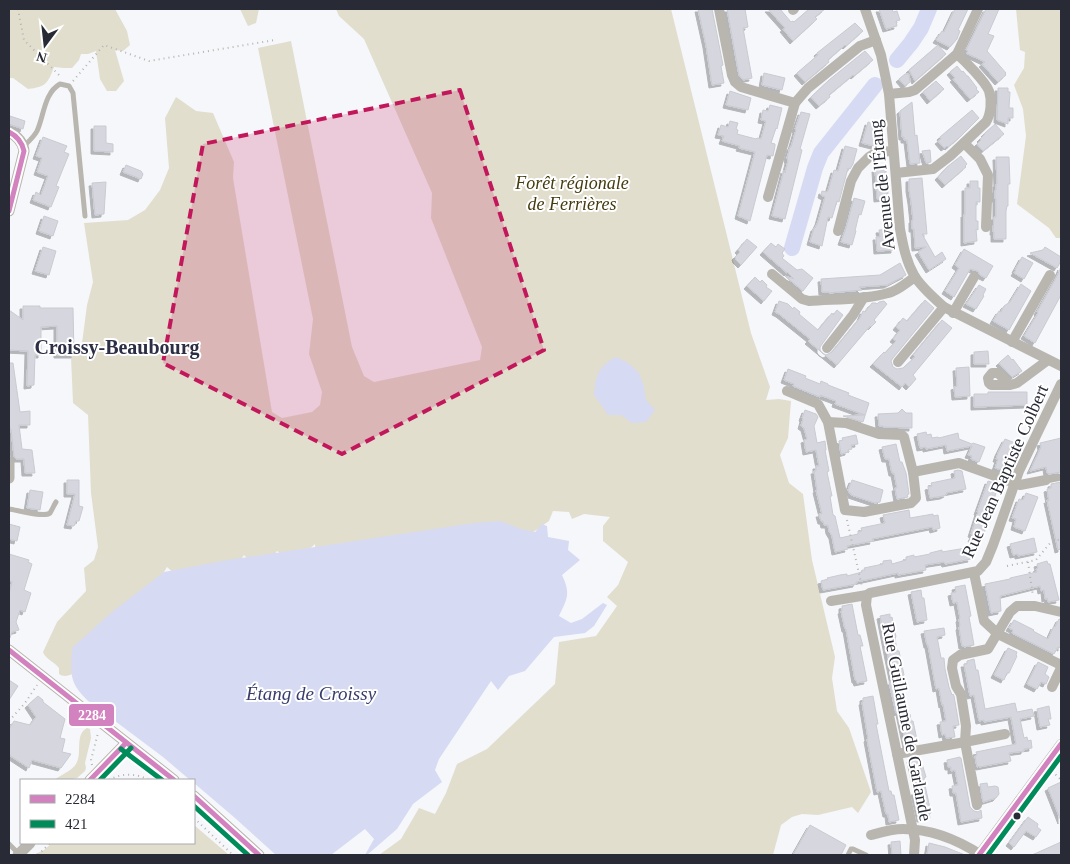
<svg xmlns="http://www.w3.org/2000/svg" width="1070" height="864" viewBox="0 0 1070 864" font-family="'Times New Roman',serif">
  <defs>
    <filter id="shadow"><feDropShadow dx="-3" dy="3" stdDeviation="0" flood-color="#0004"/></filter>
  </defs>
  <rect width="100%" height="100%" fill="#f6f7fb"/>
  <g fill="#e1dece">
    <path d="M9,9H115L127,31L130,45L123,51L115,50L124,81L116,91H107L100,79L96,51L88,54H81L79,60L72,68H64L54,67C48,83 46,87 28,89L13,78H9Z"/>
    <polygon points="240,9 259,9 256,23 248,26"/>
    <path d="M336,9H671L751,333L770,387L766,400L779,399L791,401L788,438L780,455L789,483L803,494L812,560L835,657L832,678L837,711L849,728L871,792L858,813L852,807L818,815L802,814L792,817L781,825L773,855H379L401,839L419,808L435,814L446,793L457,764L487,749L555,684L559,642L596,636L617,606L607,597L618,585L628,562L603,541V526L610,517L584,514L572,519L569,512L553,511L549,521L529,535L316,557L315,544L300,558L285,557L277,551L269,563L255,566L244,555L237,565L176,575L167,567L158,582L72,674C69,676 62,677 59,674V668C55,662 45,659 43,652L57,622L86,591L84,568L94,560L98,547L91,493L88,415L73,403L71,357L81,351L87,305L93,282L84,223L128,220L145,210L160,190L169,168L165,118L176,97L196,111L213,113L234,162L233,178L272,412L282,418L312,412L320,405L322,392L309,354L313,319L258,48L291,41L352,347L364,376L374,382L480,360L482,347L431,218L432,193L364,39L339,16Z"/>
    <polygon points="1016,9 1061,9 1061,238 1056,238 1049,228 1017,204 1026,136 1023,109 1014,85 1024,68 1025,52 1020,50"/>
    <path d="M87,728L90,729L91,738L85,763L86,768L85,771L77,778L67,780H54C59,776 73,770 76,764C83,753 74,735 87,728Z"/>
    <polygon points="194,825 229,855 33,855 44,850 52,843 194,843"/>
  </g>
  <g fill="#d6daf3">
    <path d="M615,357L627,362L639,373L644,387L646,400L655,410L646,422L632,423L621,415H608L594,395C596,374 597,369 615,357Z"/>
    <path d="M500,521L521,529L535,532L542,524L547,526L548,537L569,541L568,550L580,560L562,575C571,594 567,599 559,616L571,623L582,619L603,603L607,605L594,626L585,633L554,637L525,671L509,676L498,690L491,681L439,759L435,770L442,782L413,804L397,829L367,855H365L374,839L365,829L331,855H276L235,818L194,783V780H190L163,757L87,700C68,682 71,672 72,648L112,612L164,572L222,561L474,523Z"/>
  </g>
  <g fill="none" stroke-linecap="round" stroke-linejoin="round">
    <g stroke="#d6daf3" stroke-width="16">
      <polyline points="897,60 911,43 921,28 929,9"/>
      <polyline points="792,248 815,168 821,153 875,85"/>
    </g>
  </g>
  <g fill="#d6d7de" stroke="#c9cad2" filter="url(#shadow)">
    <polygon points="698,9 712,9 723,65 721,66 724,83 712,85 706,45"/>
    <polygon points="727,9 745,9 748,27 743,28 752,78 743,80 739,75"/>
    <polygon points="768,9 780,9 791,22 793,21 794,22 809,9 825,9 815,17 817,19 793,41 783,29 785,28"/>
    <polygon points="879,9 892,9 893,12 897,11 900,20 896,21 897,26 886,29"/>
    <polygon points="955,9 968,9 958,30 960,31 957,39 950,47 936,40 942,31 944,32"/>
    <polygon points="986,9 999,9 988,34 994,36 987,51 1006,73 1005,74 1006,75 998,82 982,64 985,62 966,53 968,51 966,50"/>
    <polygon points="855,23 863,31 846,46 845,45 828,60 829,62 805,82 797,73 818,55 817,53"/>
    <polygon points="938,45 946,54 915,81 909,70"/>
    <polygon points="865,51 873,60 854,76 853,75 829,95 830,97 819,106 811,97 829,80"/>
    <polygon points="957,66 962,72 963,71 967,76 968,76 977,88 976,89 979,92 970,99 953,79 955,78 950,72"/>
    <polygon points="764,73 785,78 782,90 762,85"/>
    <polygon points="905,74 909,74 910,82 905,86 899,79"/>
    <polygon points="936,81 944,89 930,101 923,92"/>
    <polygon points="998,88 1008,88 1008,92 1010,92 1009,108 1013,108 1013,118 1008,118 1008,124 997,120"/>
    <polygon points="730,91 751,98 748,110 726,105"/>
    <polygon points="912,102 915,136 917,135 920,163 910,164 907,140 904,140 904,137 902,137 900,111"/>
    <polygon points="770,105 782,108 777,129 776,128 771,143 775,144 775,146 773,156 767,155 750,221 738,216 755,152 739,148 740,146 722,141 724,136 718,135 721,125 728,127 730,121 738,123 736,129 738,130 737,134 756,139 757,138 761,139 766,121 761,120 763,110 768,111"/>
    <polygon points="972,110 979,118 960,137 948,147 947,146 944,148 938,141 941,139 940,137"/>
    <polygon points="801,112 810,114 800,149 802,150 785,219 772,216 784,170 785,173 788,161 787,158 790,147 791,147 796,130 795,129"/>
    <polygon points="10,116 25,121 23,129 9,124"/>
    <polygon points="868,122 880,125 874,146 862,143"/>
    <polygon points="995,124 1004,134 983,151 977,144 981,140 980,139 985,134 984,134"/>
    <polygon points="94,126 106,126 106,143 113,144 113,152 94,151"/>
    <polygon points="43,137 67,146 64,152 69,154 56,186 59,187 51,207 33,200 36,192 41,195 48,176 37,172 42,158 36,156"/>
    <polygon points="845,146 857,149 853,164 850,169 848,168 839,202 837,201 832,218 828,217 822,246 810,242 814,228 815,228 818,222 825,197 821,195 822,191 827,192 827,191 828,191 834,170 838,171"/>
    <polygon points="930,150 931,162 926,163 922,151"/>
    <polygon points="961,156 967,164 965,166 966,167 945,185 938,177 947,167"/>
    <polygon points="996,157 1009,157 1010,184 1008,184 1008,206 1007,206 1006,211 1006,239 994,239 994,232 993,232 994,217 996,217 996,199 995,199 995,190 996,190 996,184 997,184"/>
    <polygon points="126,165 141,171 143,174 141,179 123,172"/>
    <polygon points="884,168 884,171 886,171 886,178 887,178 888,194 886,194 887,198 877,199 875,169"/>
    <polygon points="922,178 927,234 922,234 935,257 942,252 946,259 929,270 918,252 926,247 915,248 914,229 912,229 912,220 913,220 911,201 909,189 909,179"/>
    <polygon points="970,181 978,181 978,188 980,188 980,202 976,202 976,221 978,221 978,230 976,229 977,241 964,243 964,214 965,215 965,188 970,188"/>
    <polygon points="106,182 104,214 95,215 92,183"/>
    <polygon points="854,198 865,201 861,215 859,214 855,231 856,231 852,245 841,242 846,228"/>
    <polygon points="44,216 58,221 53,236 39,231"/>
    <polygon points="891,229 891,236 893,236 894,250 877,251 876,237 880,237 879,230"/>
    <polygon points="747,239 757,247 741,265 736,260 735,257 740,252 738,250"/>
    <polygon points="771,243 776,247 778,244 785,249 782,253 784,256 782,258 797,270 802,269 813,278 803,291 785,276 794,279 788,273 788,272 787,273 763,252"/>
    <polygon points="43,247 56,251 49,275 35,271"/>
    <polygon points="1045,247 1061,257 1061,261 1057,268 1030,253 1043,250"/>
    <polygon points="964,249 993,266 986,278 980,275 978,271 970,269 954,297 945,291 959,268 955,265"/>
    <polygon points="1022,257 1033,263 1024,279 1014,273 1016,270 1015,270"/>
    <polygon points="900,263 906,275 887,285 859,287 862,290 829,293 829,292 822,292 821,279 880,275"/>
    <polygon points="1061,267 1061,295 1035,343 1024,336 1038,313 1037,312 1056,278"/>
    <polygon points="755,277 760,282 762,280 767,285 766,287 772,291 764,301 747,286"/>
    <polygon points="1021,284 1031,291 1009,330 993,321 999,311 1001,312 1004,306 1010,302"/>
    <polygon points="979,285 986,289 983,295 984,296 976,309 966,304"/>
    <polygon points="925,300 934,308 893,358 891,361 893,367 897,369 903,368 915,357 913,355 942,320 952,328 913,375 916,379 909,387 905,383 902,387 873,364 884,352 885,353 896,341 893,339 900,330 896,327 903,318 907,321"/>
    <polygon points="779,301 788,304 793,309 794,307 800,312 799,314 818,330 832,313 833,315 837,310 843,315 820,347 820,350 822,353 826,355 832,352 860,318 863,311 865,312 872,303 876,303 877,304 879,302 884,301 887,304 874,320 876,322 871,327 870,326 837,365 808,341 810,339 779,314 775,312"/>
    <polygon points="23,306 40,306 40,308 73,308 74,355 57,355 57,326 41,327 41,355 35,355 34,385 27,386 28,351 9,350 9,310 23,320"/>
    <polygon points="988,351 989,364 974,364 974,352"/>
    <polygon points="1008,355 1012,360 1013,359 1022,371 1012,377 999,363"/>
    <polygon points="9,363 13,363 20,412 30,411 30,425 19,425 22,449 32,450 35,473 25,473 24,459 16,459 14,456 11,429 10,429 9,421"/>
    <polygon points="969,367 970,396 955,397 954,387 957,386 956,368"/>
    <polygon points="788,369 806,376 805,378 820,384 821,381 828,384 828,385 849,393 848,395 869,403 863,422 843,416 865,415 835,404 836,401 820,395 820,397 793,386 794,384 784,380"/>
    <polygon points="988,392 1027,392 1027,405 974,407 974,394 988,394"/>
    <polygon points="902,409 906,413 912,413 912,428 883,427 883,426 879,426 878,414 898,413"/>
    <polygon points="805,410 816,414 818,417 814,426 817,443 825,441 826,450 825,450 829,471 827,472 832,496 830,496 833,515 835,516 840,538 858,534 858,532 862,531 861,528 885,523 883,515 909,510 910,518 933,514 933,516 938,515 940,528 933,530 932,527 872,539 873,541 847,546 848,549 835,552 832,536 829,531 828,525 824,525 823,521 821,521 819,514 822,514 816,490 817,490 814,471 816,471 816,466 819,466 816,450 806,452 804,440 807,439 804,428 801,426 803,419 802,418"/>
    <polygon points="926,432 927,435 931,434 932,438 938,437 939,438 958,433 959,439 972,444 973,443 985,447 979,462 971,459 972,456 968,455 972,446 947,451 946,445 926,449 926,447 920,448 917,434"/>
    <polygon points="856,435 858,444 851,445 852,449 848,450 848,452 841,454 839,441 843,440 842,438"/>
    <polygon points="1061,438 1061,472 1049,474 1047,473 1046,467 1030,471 1041,447 1040,443"/>
    <polygon points="1005,439 1015,443 1004,471 995,468 998,459 996,459 998,453"/>
    <polygon points="896,444 900,462 902,462 906,473 909,494 907,495 908,497 897,499 895,488 897,488 894,473 892,473 889,459 885,459 882,447"/>
    <polygon points="958,470 962,471 966,489 946,493 947,494 943,496 930,498 928,487 932,486 931,483 955,478 954,471"/>
    <polygon points="67,480 79,480 79,506 83,507 79,521 76,521 74,526 67,525 75,494 67,494"/>
    <polygon points="852,480 883,490 880,502 875,503 851,495 851,493 849,493 848,490"/>
    <polygon points="988,481 997,484 996,487 998,488 989,512 991,513 981,542 971,539 973,535 971,534 978,512 977,512"/>
    <polygon points="1061,482 1061,549 1058,550 1047,500 1049,501 1047,489 1051,488 1051,484"/>
    <polygon points="30,490 43,492 40,510 27,508"/>
    <polygon points="1026,493 1038,497 1025,531 1014,527 1016,519 1012,518 1019,499 1023,500"/>
    <polygon points="9,524 20,527 17,541 9,539"/>
    <polygon points="1034,538 1037,552 1018,556 1018,554 1013,555 1010,544"/>
    <polygon points="972,547 974,556 970,557 971,559 945,564 944,562 925,565 926,570 898,575 898,573 856,582 856,584 823,590 821,581 828,579 827,578 840,575 847,574 847,576 862,572 862,570 865,570 864,568 883,564 883,561 891,560 892,564 906,560 906,557 914,555 914,557 930,554 930,553 942,550 942,552"/>
    <polygon points="9,554 29,560 28,562 32,564 24,590 31,593 25,612 20,610 16,622 19,630 12,632 10,638 9,638 9,594 12,582 9,580"/>
    <polygon points="1047,561 1048,564 1050,564 1059,600 1048,602 1047,598 1045,599 1044,590 1041,591 1040,586 1000,596 1001,611 991,613 985,584 1010,579 1010,578 1037,572 1036,569 1038,568 1037,564"/>
    <polygon points="965,585 971,616 969,617 974,645 964,647 964,646 962,646 959,627 960,626 959,619 960,618 957,602 953,603 951,593 956,592 955,587"/>
    <polygon points="921,590 922,598 924,598 927,620 917,622 911,592"/>
    <polygon points="852,604 858,635 860,635 863,646 860,646 867,681 857,683 856,680 855,680 846,629 845,629 841,611 842,611 842,606"/>
    <polygon points="890,614 890,618 892,617 896,637 895,638 897,651 899,651 904,675 900,676 907,715 910,714 911,721 913,721 917,740 916,741 916,744 906,745 899,712 896,713 889,682 893,682 880,616"/>
    <polygon points="1059,619 1061,619 1061,648 1058,647 1054,654 1012,633 1013,630 1009,628 1014,620 1034,630 1033,631 1048,639 1054,626 1055,627"/>
    <polygon points="944,628 945,635 937,637 941,658 944,658 945,669 949,687 952,695 953,694 954,696 959,725 953,726 955,737 946,738 945,734 942,735 940,722 946,721 943,704 942,705 939,688 936,689 928,645 927,645 924,631"/>
    <polygon points="1008,648 1017,652 1016,655 1017,656 1009,673 1007,673 1004,680 994,675"/>
    <polygon points="974,659 976,670 978,670 985,709 1015,703 1017,712 1032,709 1034,716 1020,719 1024,738 1027,737 1028,741 1031,740 1032,748 1024,749 1024,751 1009,753 1011,761 979,767 979,766 977,767 975,756 977,755 976,752 1016,744 1011,717 984,722 984,720 979,721 974,695 970,696 964,664 967,664 967,661"/>
    <polygon points="1038,662 1048,667 1045,674 1049,677 1046,684 1041,682 1037,689 1027,684"/>
    <polygon points="9,680 18,686 9,700"/>
    <polygon points="38,696 43,700 43,702 65,719 60,738 65,739 62,752 71,754 61,768 32,760 29,768 9,755 9,729 14,721 30,725 36,717 28,705"/>
    <polygon points="873,696 878,724 876,724 889,791 891,791 892,795 894,795 899,820 889,822 888,814 886,814 881,791 877,792 867,739 868,738 862,702 863,702 863,698"/>
    <polygon points="1049,706 1051,719 1048,719 1050,725 1040,727 1037,709"/>
    <polygon points="920,757 926,777 924,778 926,790 931,813 929,814 930,818 920,819 914,792 917,792 910,759"/>
    <polygon points="960,757 960,758 961,758 970,807 974,811 978,812 981,810 982,818 961,822 956,793 953,793 952,786 958,785 955,770 951,771 951,767 948,767 947,760"/>
    <polygon points="1061,782 1061,821 1048,788"/>
    <polygon points="987,783 988,787 995,786 998,787 999,794 996,798 983,802 980,784"/>
    <polygon points="1028,817 1038,824 1037,827 1041,830 1036,837 1026,831 1014,847 1009,843"/>
    <polygon points="810,825 846,845 841,855 793,855"/>
    <polygon points="900,841 901,855 892,855 891,842"/>
    <polygon points="1061,842 1061,855 1032,855"/>
    <polygon points="929,843 945,847 965,855 927,855"/>
  </g>
  <g fill="none" stroke-linecap="round" stroke-linejoin="round">
    <g stroke="#b5b4ae" stroke-width="2" stroke-dasharray="1 4" stroke-linecap="butt">
      <polyline points="18,9 24,40 60,76"/>
      <polyline points="73,81 104,45 149,61 275,40"/>
      <polyline points="847,520 862,587"/>
      <polyline points="1028,562 1033,596"/>
      <polyline points="1007,566 1036,560 1051,542 1061,539"/>
      <polyline points="9,721 25,703 37,685"/>
      <polyline points="92,765 91,760 98,733"/>
      <polyline points="1052,771 1061,780"/>
      <path d="M109,780C121,773 136,773 149,780"/>
      <polyline points="194,818 233,855"/>
      <polyline points="38,855 50,843"/>
    </g>
    <g stroke="#b9b6af" stroke-width="5">
      <path d="M23,147C28,142 34,137 37,131C44,116 44,93 60,84L69,86L73,93L85,216"/>
      <path d="M9,509C17,510 44,518 50,513C52,510 54,505 56,502"/>
      <polyline points="9,844 19,854"/>
      <polyline points="848,855 851,849 853,849 866,855"/>
    </g>
    <polyline stroke="#b9b6af" stroke-width="7" points="1046,480 1061,477"/>
    <g stroke="#b9b6af" stroke-width="10">
      <polyline points="719,9 732,75 735,82 741,87 795,103"/>
      <path d="M865,9L881,55L889,94L900,229C903,245 906,261 914,275C920,286 935,299 944,307L1061,366"/>
      <polyline points="793,10 794,9"/>
      <polyline points="889,94 909,92 915,90 957,54 978,9"/>
      <polyline points="964,143 980,159 988,175 986,227"/>
      <path d="M896,173L933,169L950,156L986,122C991,114 992,100 989,91C985,81 965,61 957,54"/>
      <polyline points="768,197 795,103 808,88 860,46 876,40"/>
      <polyline points="838,231 851,181 858,168 869,157 877,152 893,151"/>
      <path d="M772,274L802,299L809,301C833,299 865,300 888,293C898,291 907,282 915,277"/>
      <polyline points="953,313 974,277"/>
      <polyline points="1012,342 1050,275"/>
      <polyline points="827,348 853,315 864,297"/>
      <polyline points="898,362 944,307"/>
      <polyline points="1010,385 991,385 989,383 988,378 992,373 998,373 1010,385 1017,383 1048,360"/>
      <polyline points="787,391 818,404 828,422 845,510 864,512 911,503 916,498 913,472"/>
      <polyline points="828,422 846,423 879,434 902,435 904,437 913,472 959,463 1020,485 1046,480"/>
      <polyline points="974,573 984,621 998,634 1061,665"/>
      <polyline points="867,595 866,605 915,840 914,855"/>
      <polyline points="831,601 867,595 870,593 978,571 986,562 993,545 1019,471 1061,384"/>
      <polyline points="1052,687 1061,668"/>
      <polyline points="897,754 965,742 966,726 961,694 956,686 952,668 953,660 960,655 988,649 1010,612 1017,606 1035,606 1061,612"/>
      <polyline points="977,805 965,742 1005,734"/>
      <path d="M871,835C882,832 892,829 903,829C931,829 958,840 981,855"/>
      <polyline points="979,855 1061,744"/>
    </g>
    <g stroke="#b9b6af" stroke-width="11">
      <path d="M9,132C17,136 23,142 24,151L9,211"/>
      <polyline points="9,462 9,478"/>
      <polyline points="9,650 174,780"/>
      <polyline points="90,780 126,743"/>
      <polyline points="194,796 259,855"/>
      <polyline points="18,855 30,843"/>
    </g>
    <defs>
      <g id="bus-1">
        <path d="M9,132C17,136 22,142 24,151L9,211"/>
        <polyline points="9,650 174,780"/>
        <polyline points="90,780 126,743"/>
        <polyline points="194,796 259,855"/>
        <polyline points="979,855 1061,744"/>
      </g>
      <g id="bus-2">
        <polyline points="121,749 162,780"/>
        <polyline points="100,780 131,748"/>
        <polyline points="194,806 248,855"/>
        <polyline points="988,855 1061,756"/>
      </g>
    </defs>
    <use href="#bus-1" stroke="#fff" stroke-width="9"/>
    <use href="#bus-2" stroke="#fff" stroke-width="9"/>
    <use href="#bus-1" stroke="#d282be" stroke-width="5"/>
    <use href="#bus-2" stroke="#008b5a" stroke-width="5"/>
  </g>
  <path fill="#c2185b" fill-opacity="0.2" stroke="#c2185b" stroke-width="4" stroke-dasharray="10 6" stroke-linejoin="round" d="M460,90L544,350L342,454L163,363L203,144Z"/>
  <circle fill="#282a35" stroke="#fff" stroke-width="2" cx="1017" cy="816" r="4.5"/>
  <g text-anchor="middle" stroke-width="4" stroke-linejoin="round" paint-order="stroke">
    <g font-size="18" font-style="italic" fill="#443a0e" stroke="#fff">
      <text x="572" y="189">Forêt régionale<tspan x="572" dy="21">de Ferrières</tspan></text>
    </g>
    <g font-size="18" fill="#282a35" stroke="#fff">
      <text transform="translate(882 185) rotate(-96)" y="6">Avenue de l'Étang</text>
      <text transform="translate(1005 471) rotate(-66)" y="6">Rue Jean Baptiste Colbert</text>
      <text transform="translate(907 722) rotate(79)" y="6">Rue Guillaume de Garlande</text>
    </g>
    <g font-size="19" font-style="italic" fill="#383c6a" stroke="#fff">
      <text x="311" y="700">Étang de Croissy</text>
    </g>
    <g font-size="20" font-weight="bold" fill="#2b2e44" stroke="#fff">
      <text x="117" y="354">Croissy-Beaubourg</text>
    </g>
  </g>
  <rect stroke="#fff" stroke-width="2" x="68" y="703" width="47" height="24" rx="5" fill="#d282be"/>
  <g font-size="14" text-anchor="middle" font-weight="bold" fill="#fff">
    <text x="92" y="720">2284</text>
  </g>
  <rect width="1070" height="864" fill="none" stroke="#282a35" stroke-width="20"/>
  <rect x="20" y="779" width="175" height="65" fill="#ffffff" stroke="#a9aaae"/>
  <rect x="30" y="795" width="25" height="8" fill="#d282be" stroke="#a9aaae"/>
  <text x="65" y="804" font-size="15" fill="#282a35">2284</text>
  <rect x="30" y="820" width="25" height="8" fill="#008b5a" stroke="#a9aaae"/>
  <text x="65" y="829" font-size="15" fill="#282a35">421</text>
  <g transform="translate(45 45) rotate(195)" stroke="#ffffff" stroke-width="4" paint-order="stroke">
  <path d="M0-4L9 19L0 12L-9 19Z" fill="#282a35"/>
  <text y="-8" font-size="14" font-weight="bold" text-anchor="middle" fill="#282a35">N</text>
  </g>
</svg>
